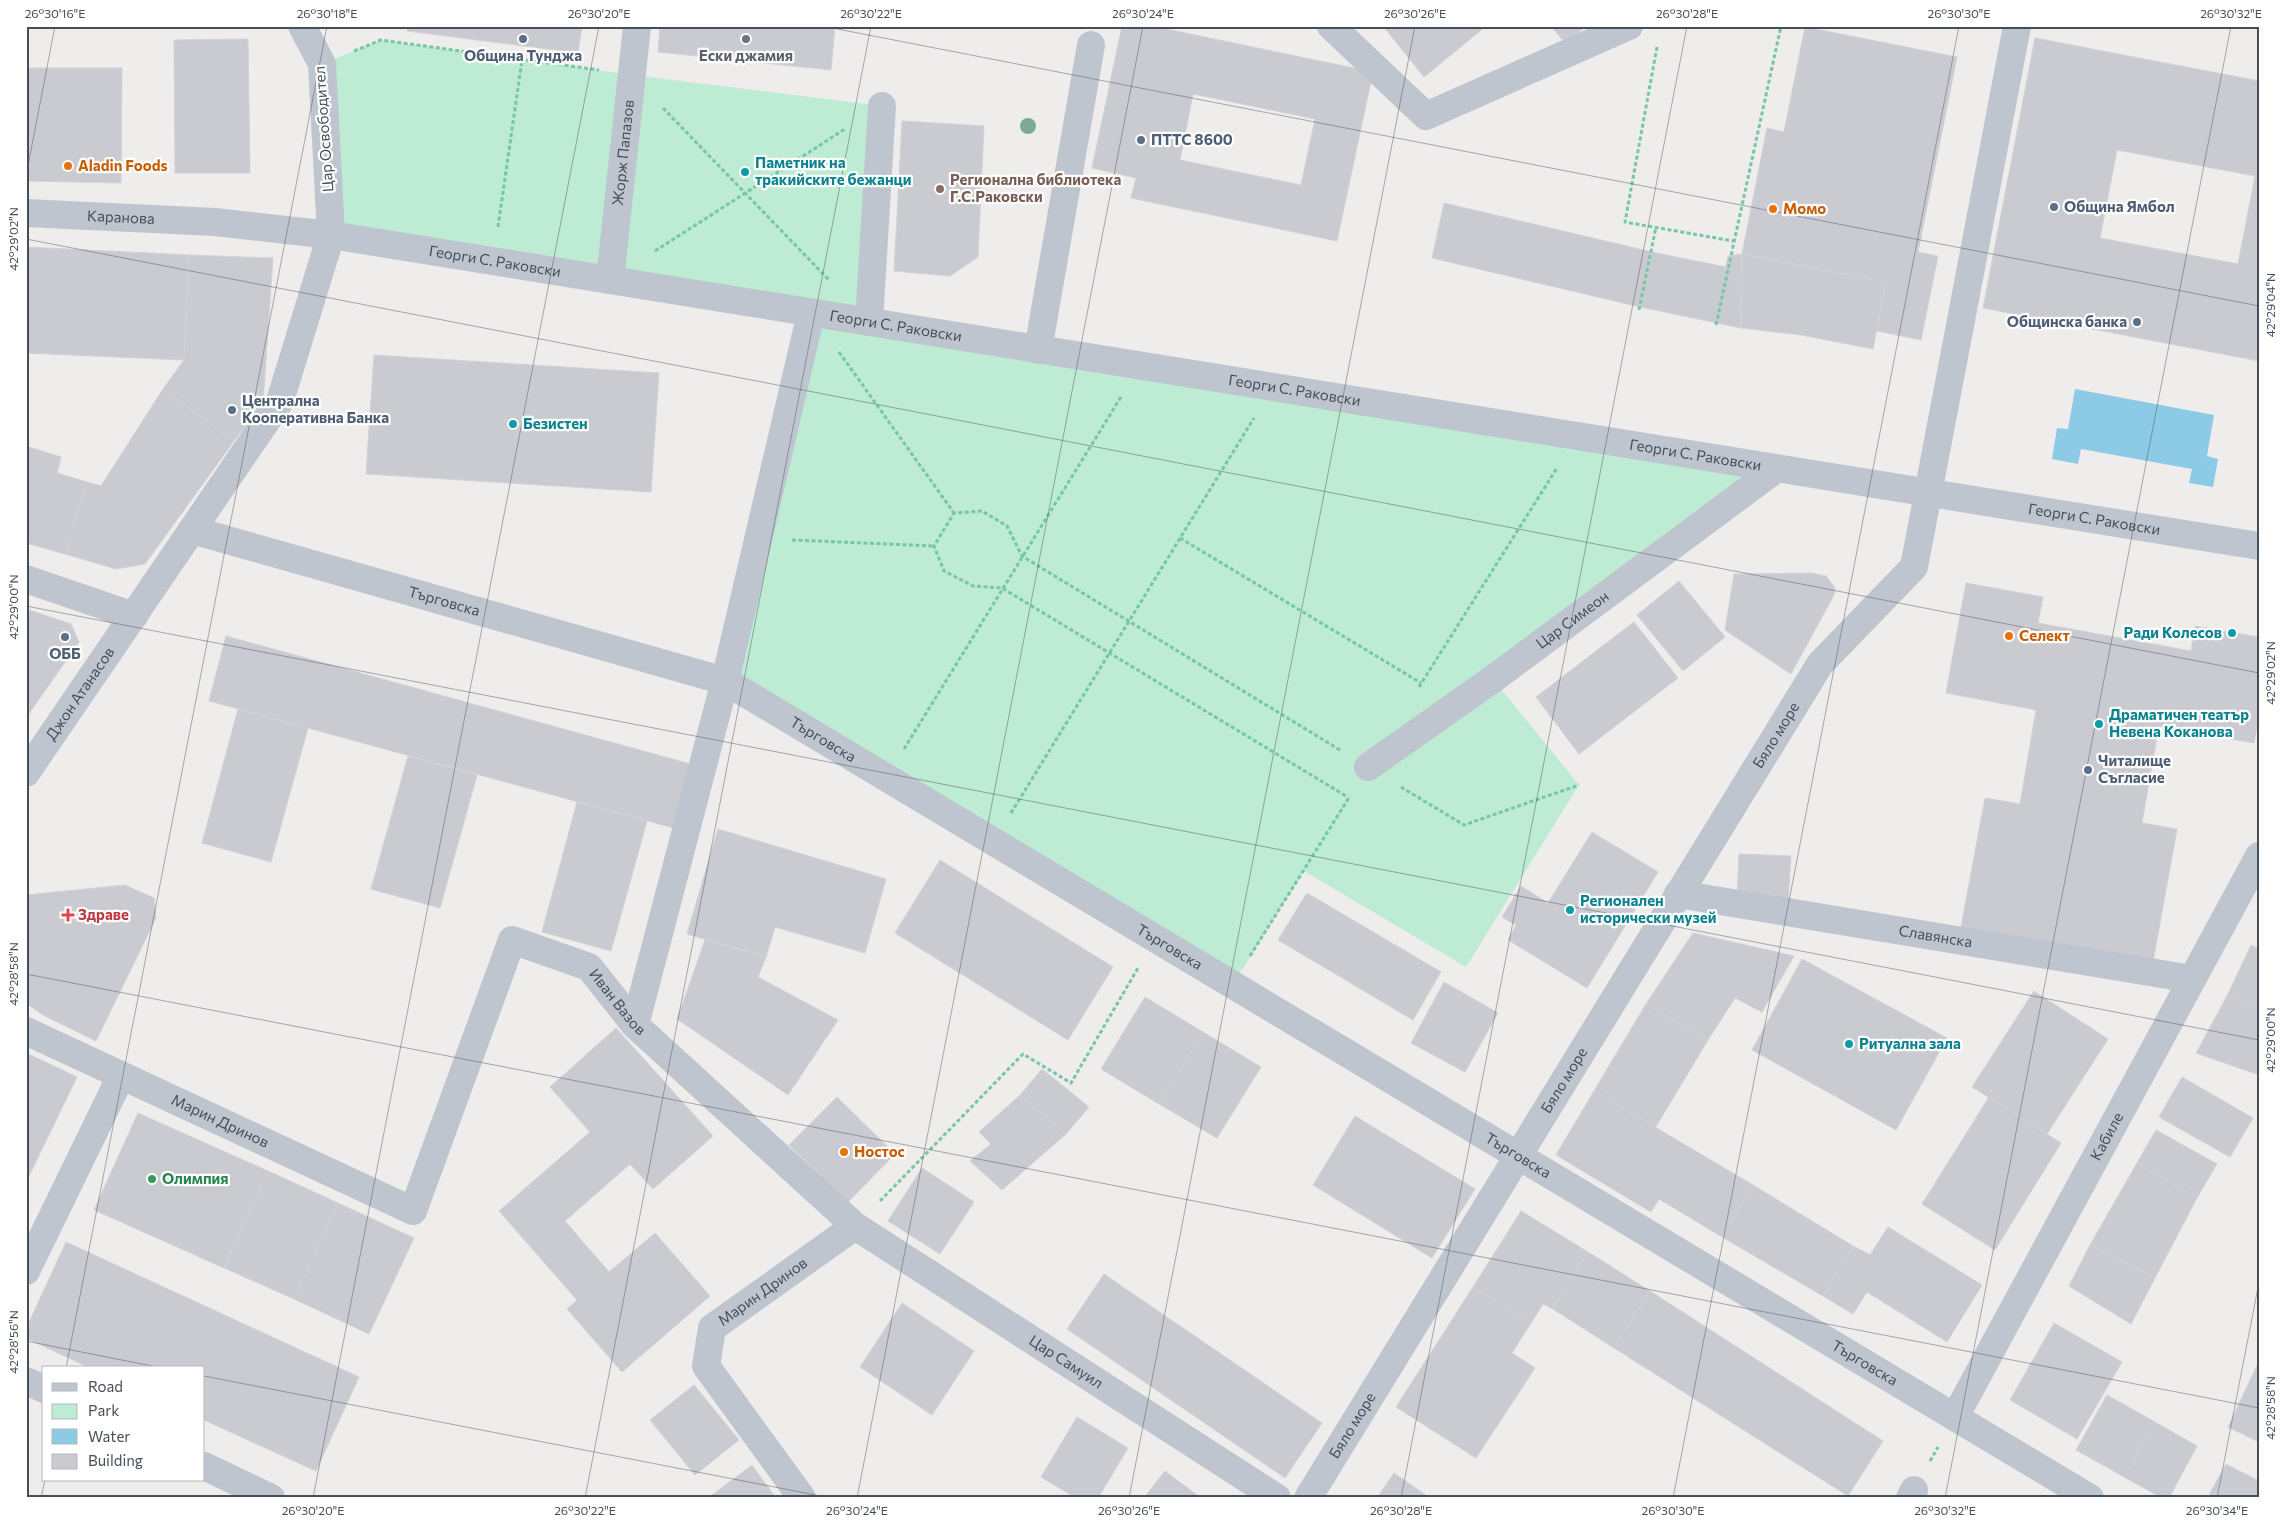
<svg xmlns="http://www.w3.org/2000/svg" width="2285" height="1524" viewBox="0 0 2285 1524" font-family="Commissioner,sans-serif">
  <rect width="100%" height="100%" fill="#efedec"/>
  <polygon fill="#bdebd3" points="381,40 632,75 882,106 869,322 1776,469 1493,679 1579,785 1466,967 1304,871 1233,984 725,681 811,313 331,235 322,64"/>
  <polygon fill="#8ccae5" points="2075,389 2214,415 2207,456 2218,459 2213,487 2189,483 2192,469 2081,449 2078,464 2052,459 2057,428 2068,429"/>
  <g fill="#cacbd1" stroke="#d1d2d8" fill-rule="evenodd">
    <polygon points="407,26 582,26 578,53 407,31"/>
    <polygon points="660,26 835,26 831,70 658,52"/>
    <path d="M1122,26H1152L1373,72L1337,241L1131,198L1136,178L1092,168ZM1193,94L1315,119L1301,185L1180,160Z"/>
    <polygon points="1383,26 1486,26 1424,77"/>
    <polygon points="1551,26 1586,26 1566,44"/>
    <polygon points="1805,27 1957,57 1918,252 1938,256 1921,340 1877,331 1886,282 1742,254 1767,128 1784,132"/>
    <path d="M2035,38L2259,81V361L1983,308ZM2117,150L2255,176L2238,264L2100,238Z"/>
    <polygon points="248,39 250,173 175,173 174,40"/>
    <polygon points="26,68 122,68 121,183 26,181"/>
    <polygon points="902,121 984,126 978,257 950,276 894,271"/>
    <polygon points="1444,203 1652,252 1640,307 1432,258"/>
    <polygon points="26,247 189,255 184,360 26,353"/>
    <polygon points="1652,252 1726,267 1728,256 1742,254 1741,328 1640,307"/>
    <polygon points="1742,254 1886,282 1873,349 1801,335 1741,328"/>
    <polygon points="189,255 273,258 263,403 234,441 163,389 184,360"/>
    <polygon points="374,355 659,373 651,492 366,474"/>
    <polygon points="163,389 234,441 145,564 116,569 65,554 87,482 101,486"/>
    <polygon points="26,446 61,457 57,473 87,482 65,554 26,543"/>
    <polygon points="1811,573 1826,576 1835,588 1834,595 1791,674 1725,630 1734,574"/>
    <polygon points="1679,581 1725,637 1683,671 1637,615"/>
    <polygon points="1966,583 2043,597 2038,623 2191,651 2195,626 2259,637 2259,715 2254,743 2159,726 2142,823 2177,829 2153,962 1961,927 1985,798 2020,804 2036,710 1946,693"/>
    <polygon points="26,609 71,624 79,642 26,718"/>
    <polygon points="1634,622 1678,678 1579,754 1536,697"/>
    <polygon points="226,636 698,766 681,830 209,701"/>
    <polygon points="238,709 308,728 271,862 202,843"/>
    <polygon points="408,756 477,775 440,908 371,889"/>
    <polygon points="577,802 647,821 611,951 542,932"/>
    <polygon points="718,829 886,879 865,953 775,927 766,957 687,934"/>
    <polygon points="1592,832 1658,872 1587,988 1508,940 1516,925 1502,917 1521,886 1548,903"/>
    <polygon points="1739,854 1791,856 1788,900 1737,897"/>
    <polygon points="940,860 1113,967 1068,1040 895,933"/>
    <polygon points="125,885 154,898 156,918 96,1041 43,1015 26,1003 26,895"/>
    <polygon points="1307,893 1441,972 1413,1020 1278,940"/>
    <polygon points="1693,933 1794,956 1762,1012 1735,998 1708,1040 1646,1004"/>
    <polygon points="705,940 766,957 758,977 838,1020 788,1095 677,1019"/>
    <polygon points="2251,945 2259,949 2259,1007 2227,996"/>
    <polygon points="1802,959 1947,1038 1896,1130 1752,1050"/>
    <polygon points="1444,982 1498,1013 1465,1072 1411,1043"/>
    <polygon points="2034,991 2108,1039 2047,1134 1972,1087"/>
    <polygon points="2227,996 2259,1007 2259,1075 2196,1053"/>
    <polygon points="1145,997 1203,1032 1159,1104 1101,1069"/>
    <polygon points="1646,1004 1708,1040 1655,1128 1594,1091"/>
    <polygon points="616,1028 713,1136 653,1189 630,1164 565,1221 609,1272 655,1233 710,1296 622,1372 567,1309 577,1300 499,1211 590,1132 550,1087"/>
    <polygon points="1203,1032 1261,1067 1217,1138 1159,1104"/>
    <polygon points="26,1053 77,1077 28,1178 26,1177"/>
    <polygon points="1042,1069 1089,1107 1066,1134 1020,1095"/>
    <polygon points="2182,1077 2253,1118 2230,1157 2159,1117"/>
    <polygon points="1594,1091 1753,1185 1722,1237 1659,1199 1651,1212 1556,1155"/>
    <polygon points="1020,1095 1066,1134 1002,1190 970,1161 991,1144 979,1132"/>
    <polygon points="837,1097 895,1154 848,1202 789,1145"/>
    <polygon points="1989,1097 2061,1143 1995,1250 1922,1204"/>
    <polygon points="138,1113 268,1171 224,1268 94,1210"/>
    <polygon points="1355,1116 1475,1189 1432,1258 1313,1185"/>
    <polygon points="2156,1130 2217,1164 2197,1198 2137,1163"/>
    <polygon points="2137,1163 2197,1198 2155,1278 2090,1245"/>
    <polygon points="922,1168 974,1202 940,1254 888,1221"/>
    <polygon points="268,1171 338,1203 294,1299 224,1268"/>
    <polygon points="1753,1185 1853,1246 1823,1296 1722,1237"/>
    <polygon points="338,1203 414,1238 369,1334 294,1299"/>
    <polygon points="1521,1211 1588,1252 1553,1309 1543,1304 1531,1323 1473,1287"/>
    <polygon points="1888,1227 1982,1285 1947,1342 1867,1292 1853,1314 1823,1296 1853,1246 1870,1255"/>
    <polygon points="66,1242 359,1377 316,1471 204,1420 204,1368 90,1368 26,1338 26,1329"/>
    <polygon points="2090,1245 2155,1278 2131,1324 2069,1286"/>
    <polygon points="1588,1252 1650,1291 1614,1348 1553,1309"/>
    <polygon points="1104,1274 1322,1423 1285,1478 1067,1329"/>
    <polygon points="1473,1287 1531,1323 1512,1353 1535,1368 1476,1458 1396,1407"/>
    <polygon points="1650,1291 1883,1441 1848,1496 1614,1348"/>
    <polygon points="902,1303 974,1351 932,1415 860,1367"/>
    <polygon points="2054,1323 2122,1362 2077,1439 2010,1400"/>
    <polygon points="2259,1361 2259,1442 2228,1427"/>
    <polygon points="694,1385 739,1440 695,1475 650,1420"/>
    <polygon points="2107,1395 2155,1422 2124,1477 2076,1450"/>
    <polygon points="1077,1417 1128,1448 1098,1498 1076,1498 1041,1477"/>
    <polygon points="2155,1422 2197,1446 2169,1498 2162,1498 2124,1477"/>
    <polygon points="2226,1464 2259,1481 2259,1498 2211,1498 2210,1493"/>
    <polygon points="752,1465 776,1498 708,1498"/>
    <polygon points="1165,1471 1201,1498 1144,1498"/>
    <polygon points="1394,1473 1430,1498 1377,1498"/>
  </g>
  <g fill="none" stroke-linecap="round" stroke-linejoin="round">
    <g stroke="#77c6a7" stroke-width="3" stroke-dasharray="4 2.5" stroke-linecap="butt">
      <polyline points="1657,47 1625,222 1733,241"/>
      <polyline points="354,51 381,40 599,70"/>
      <polyline points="663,108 829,280"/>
      <polyline points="498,227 522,60"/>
      <polyline points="655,251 845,129"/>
      <polyline points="1639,310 1656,227"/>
      <polyline points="1716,325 1781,26"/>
      <polyline points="839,352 954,513"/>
      <polyline points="1180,538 1421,683"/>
      <polyline points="792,540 934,546"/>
      <polyline points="1419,687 1557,468"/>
      <polyline points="904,749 1121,397"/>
      <polyline points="1340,750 1022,556 1007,526 982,511 954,513 934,546 944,571 973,586 1002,588 1346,796"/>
      <polyline points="1401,787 1464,825 1579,785"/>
      <polyline points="1011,813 1254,418"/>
      <polyline points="1250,956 1350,796"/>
      <polyline points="880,1201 1023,1054 1071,1083 1138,968"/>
      <polyline points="1930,1461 1938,1447"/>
    </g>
    <g stroke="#bec5ce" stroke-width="28">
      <polyline points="1331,26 1426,116 1629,26"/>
      <path id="s1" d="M26,213L215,222L331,235L2259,546"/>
      <path id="s2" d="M610,280L637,26"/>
      <polyline points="869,322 882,106"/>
      <polyline points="1038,350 1091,45"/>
      <path id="s3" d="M192,530L725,681L2090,1498"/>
      <polyline points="26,579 134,616"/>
      <path id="s4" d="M1368,767L1493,679L1776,469"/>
      <path id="s5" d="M26,773L280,401L331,235L322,64L302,26"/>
      <path id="s6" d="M1678,894L2192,979"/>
      <polyline points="635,1025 725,681 811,313"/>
      <path id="s7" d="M26,1031L413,1211L512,940L589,967L635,1025L855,1226L1277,1498"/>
      <polyline points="26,1271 121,1076"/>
      <polyline points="26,1381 44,1389"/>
      <path id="s8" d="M1955,1417L2259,856"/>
      <polyline points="204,1466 271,1498"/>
      <path id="s9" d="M802,1498L706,1366L712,1328L855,1226"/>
      <path id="s10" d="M1308,1498L1820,664L1914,567L2017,26"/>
      <polyline points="1910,1498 1914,1490"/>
    </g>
  </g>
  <circle fill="#7baa97" cx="1028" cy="126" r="8"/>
  <path fill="none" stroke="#464e58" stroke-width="1" stroke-opacity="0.45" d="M822,26L2259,306M26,176L55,26M26,239L2259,673M26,606L2259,1040M26,974L2259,1408M26,1341L162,1368M66,1368L327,26M204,1376L831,1498M41,1498L45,1480M313,1498L599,26M585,1498L871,26M857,1498L1143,26M1129,1498L1415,26M1401,1498L1687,26M1673,1498L1959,26M1945,1498L2231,26M2217,1498L2259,1282"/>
  <g fill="#5c6f8a" stroke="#fff" stroke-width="2">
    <circle cx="523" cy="39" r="5"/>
    <circle cx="1141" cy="140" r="5"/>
    <circle cx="2054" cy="207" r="5"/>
    <circle cx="2137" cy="322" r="5"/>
    <circle cx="232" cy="410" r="5"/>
    <circle cx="65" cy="637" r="5"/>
    <circle cx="2088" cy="770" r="5"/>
  </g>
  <circle fill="#6b7280" stroke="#fff" stroke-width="2" cx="746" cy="39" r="5"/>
  <g fill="#e8710a" stroke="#fff" stroke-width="2">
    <circle cx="68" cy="166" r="5"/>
    <circle cx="1773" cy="209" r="5"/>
    <circle cx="2009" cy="636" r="5"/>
    <circle cx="844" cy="1152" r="5"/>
  </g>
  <g fill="#0f9aa8" stroke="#fff" stroke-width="2">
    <circle cx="745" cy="172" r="5"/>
    <circle cx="513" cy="424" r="5"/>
    <circle cx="2232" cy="633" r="5"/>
    <circle cx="2099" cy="724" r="5"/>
    <circle cx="1570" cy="910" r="5"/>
    <circle cx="1849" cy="1044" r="5"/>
  </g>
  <circle fill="#8d6e63" stroke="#fff" stroke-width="2" cx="940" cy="189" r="5"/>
  <path fill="#e0444e" stroke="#fff" stroke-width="2" d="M65.5 907.5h5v5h5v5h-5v5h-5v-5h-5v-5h5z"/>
  <circle fill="#2e9e5b" stroke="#fff" stroke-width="2" cx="152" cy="1179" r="5"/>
  <g text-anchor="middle" stroke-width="4.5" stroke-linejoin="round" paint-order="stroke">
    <g font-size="15" font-weight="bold" fill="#4e5e75" stroke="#fff" text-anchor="start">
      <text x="523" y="61" text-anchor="middle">Община Тунджа</text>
      <text x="1151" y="145">ПТТС 8600</text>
      <text x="2064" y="212">Община Ямбол</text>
      <text x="2127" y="327" text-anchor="end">Общинска банка</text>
      <text x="242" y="406">Централна<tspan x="242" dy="17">Кооперативна Банка</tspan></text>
      <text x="65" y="659" text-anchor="middle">ОББ</text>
      <text x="2098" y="766">Читалище<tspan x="2098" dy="17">Съгласие</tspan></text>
    </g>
    <g font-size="15" font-weight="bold" fill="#5b616d" stroke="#fff">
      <text x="746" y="61">Ески джамия</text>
    </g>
    <g font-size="15" fill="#464e58" stroke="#fff">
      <text transform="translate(324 129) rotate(-94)" y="5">Цар Освободител</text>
      <text dy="5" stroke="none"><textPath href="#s2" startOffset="128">Жорж Папазов</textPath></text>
      <text dy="5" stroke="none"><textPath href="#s1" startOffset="95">Каранова</textPath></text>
      <text dy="5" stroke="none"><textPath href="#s1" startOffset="472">Георги С. Раковски</textPath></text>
      <text dy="5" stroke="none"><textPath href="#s1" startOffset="878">Георги С. Раковски</textPath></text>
      <text dy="5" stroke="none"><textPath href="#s1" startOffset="1282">Георги С. Раковски</textPath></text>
      <text dy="5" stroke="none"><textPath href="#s1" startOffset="1688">Георги С. Раковски</textPath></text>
      <text dy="5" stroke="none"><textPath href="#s1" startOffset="2092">Георги С. Раковски</textPath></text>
      <text dy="5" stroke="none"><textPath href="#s3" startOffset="262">Търговска</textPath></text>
      <text dy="5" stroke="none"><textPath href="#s4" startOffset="252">Цар Симеон</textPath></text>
      <text dy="5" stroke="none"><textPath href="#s5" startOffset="96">Джон Атанасов</textPath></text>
      <text dy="5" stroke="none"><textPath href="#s10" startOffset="895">Бяло море</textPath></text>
      <text dy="5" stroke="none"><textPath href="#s3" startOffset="668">Търговска</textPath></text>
      <text dy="5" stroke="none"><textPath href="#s6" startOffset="261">Славянска</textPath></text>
      <text dy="5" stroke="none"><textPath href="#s3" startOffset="1072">Търговска</textPath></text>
      <text dy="5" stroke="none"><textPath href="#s7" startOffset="842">Иван Вазов</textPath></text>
      <text dy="5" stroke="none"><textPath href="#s10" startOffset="490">Бяло море</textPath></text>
      <text dy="5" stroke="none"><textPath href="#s7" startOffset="214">Марин Дринов</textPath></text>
      <text dy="5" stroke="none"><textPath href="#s8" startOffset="319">Кабиле</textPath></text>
      <text dy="5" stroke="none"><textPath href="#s3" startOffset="1478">Търговска</textPath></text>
      <text dy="5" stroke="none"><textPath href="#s9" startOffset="264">Марин Дринов</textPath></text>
      <text dy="5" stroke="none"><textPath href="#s7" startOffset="1420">Цар Самуил</textPath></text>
      <text dy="5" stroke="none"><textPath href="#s3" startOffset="1882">Търговска</textPath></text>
      <text dy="5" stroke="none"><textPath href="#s10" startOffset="85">Бяло море</textPath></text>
    </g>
    <g font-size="15" font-weight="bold" fill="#0d838f" stroke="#fff" text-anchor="start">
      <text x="755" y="168">Паметник на<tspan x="755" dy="17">тракийските бежанци</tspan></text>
      <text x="523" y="429">Безистен</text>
      <text x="2222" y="638" text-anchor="end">Ради Колесов</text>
      <text x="2109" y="720">Драматичен театър<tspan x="2109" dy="17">Невена Коканова</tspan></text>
      <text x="1580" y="906">Регионален<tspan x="1580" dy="17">исторически музей</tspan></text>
      <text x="1859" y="1049">Ритуална зала</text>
    </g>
    <g font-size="15" font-weight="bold" fill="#c56008" stroke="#fff" text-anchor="start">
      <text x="78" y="171">Aladin Foods</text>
      <text x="1783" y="214">Момо</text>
      <text x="2019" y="641">Селект</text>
      <text x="854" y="1157">Ностос</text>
    </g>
    <g font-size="15" font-weight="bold" fill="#785e54" stroke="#fff" text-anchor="start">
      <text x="950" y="185">Регионална библиотека<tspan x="950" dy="17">Г.С.Раковски</tspan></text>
    </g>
    <g font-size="15" font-weight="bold" fill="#be3a42" stroke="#fff" text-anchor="start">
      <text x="78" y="920">Здраве</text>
    </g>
    <g font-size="15" font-weight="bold" fill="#27864d" stroke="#fff" text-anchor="start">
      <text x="162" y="1184">Олимпия</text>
    </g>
  </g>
  <rect width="2285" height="1524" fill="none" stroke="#ffffff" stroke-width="55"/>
  <rect x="42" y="1366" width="162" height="115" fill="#ffffff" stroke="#b5b8bc"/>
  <rect x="52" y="1383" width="25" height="8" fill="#bec5ce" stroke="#b5b8bc"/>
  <text x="88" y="1392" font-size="15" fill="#464e58">Road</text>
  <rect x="52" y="1404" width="25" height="15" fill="#bdebd3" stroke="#b5b8bc"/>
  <text x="88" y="1416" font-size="15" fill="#464e58">Park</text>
  <rect x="52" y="1429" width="25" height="15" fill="#8ccae5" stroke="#b5b8bc"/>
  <text x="88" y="1442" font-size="15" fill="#464e58">Water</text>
  <rect x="52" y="1454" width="25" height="15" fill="#cacbd1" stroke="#b5b8bc"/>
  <text x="88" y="1466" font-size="15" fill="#464e58">Building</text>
  <rect x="28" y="28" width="2230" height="1468" fill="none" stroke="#464e58" stroke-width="2"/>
  <g font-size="12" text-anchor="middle" fill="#464e58">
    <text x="55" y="18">26°30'16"E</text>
    <text x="327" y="18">26°30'18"E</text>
    <text x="599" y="18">26°30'20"E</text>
    <text x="871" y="18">26°30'22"E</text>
    <text x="1143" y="18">26°30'24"E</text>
    <text x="1415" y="18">26°30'26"E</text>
    <text x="1687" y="18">26°30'28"E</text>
    <text x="1959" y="18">26°30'30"E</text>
    <text x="2231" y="18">26°30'32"E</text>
    <text transform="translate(14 239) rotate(-90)" y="4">42°29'02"N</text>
    <text transform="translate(2271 305) rotate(-90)" y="4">42°29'04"N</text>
    <text transform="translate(14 607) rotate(-90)" y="4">42°29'00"N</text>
    <text transform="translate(2271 673) rotate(-90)" y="4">42°29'02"N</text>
    <text transform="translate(14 974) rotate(-90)" y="4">42°28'58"N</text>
    <text transform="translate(2271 1040) rotate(-90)" y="4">42°29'00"N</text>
    <text transform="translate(14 1342) rotate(-90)" y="4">42°28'56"N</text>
    <text transform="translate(2271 1408) rotate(-90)" y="4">42°28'58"N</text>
    <text x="313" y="1515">26°30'20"E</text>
    <text x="585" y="1515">26°30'22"E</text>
    <text x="857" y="1515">26°30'24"E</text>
    <text x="1129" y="1515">26°30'26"E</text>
    <text x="1401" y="1515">26°30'28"E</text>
    <text x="1673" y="1515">26°30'30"E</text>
    <text x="1945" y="1515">26°30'32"E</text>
    <text x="2217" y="1515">26°30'34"E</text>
  </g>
</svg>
